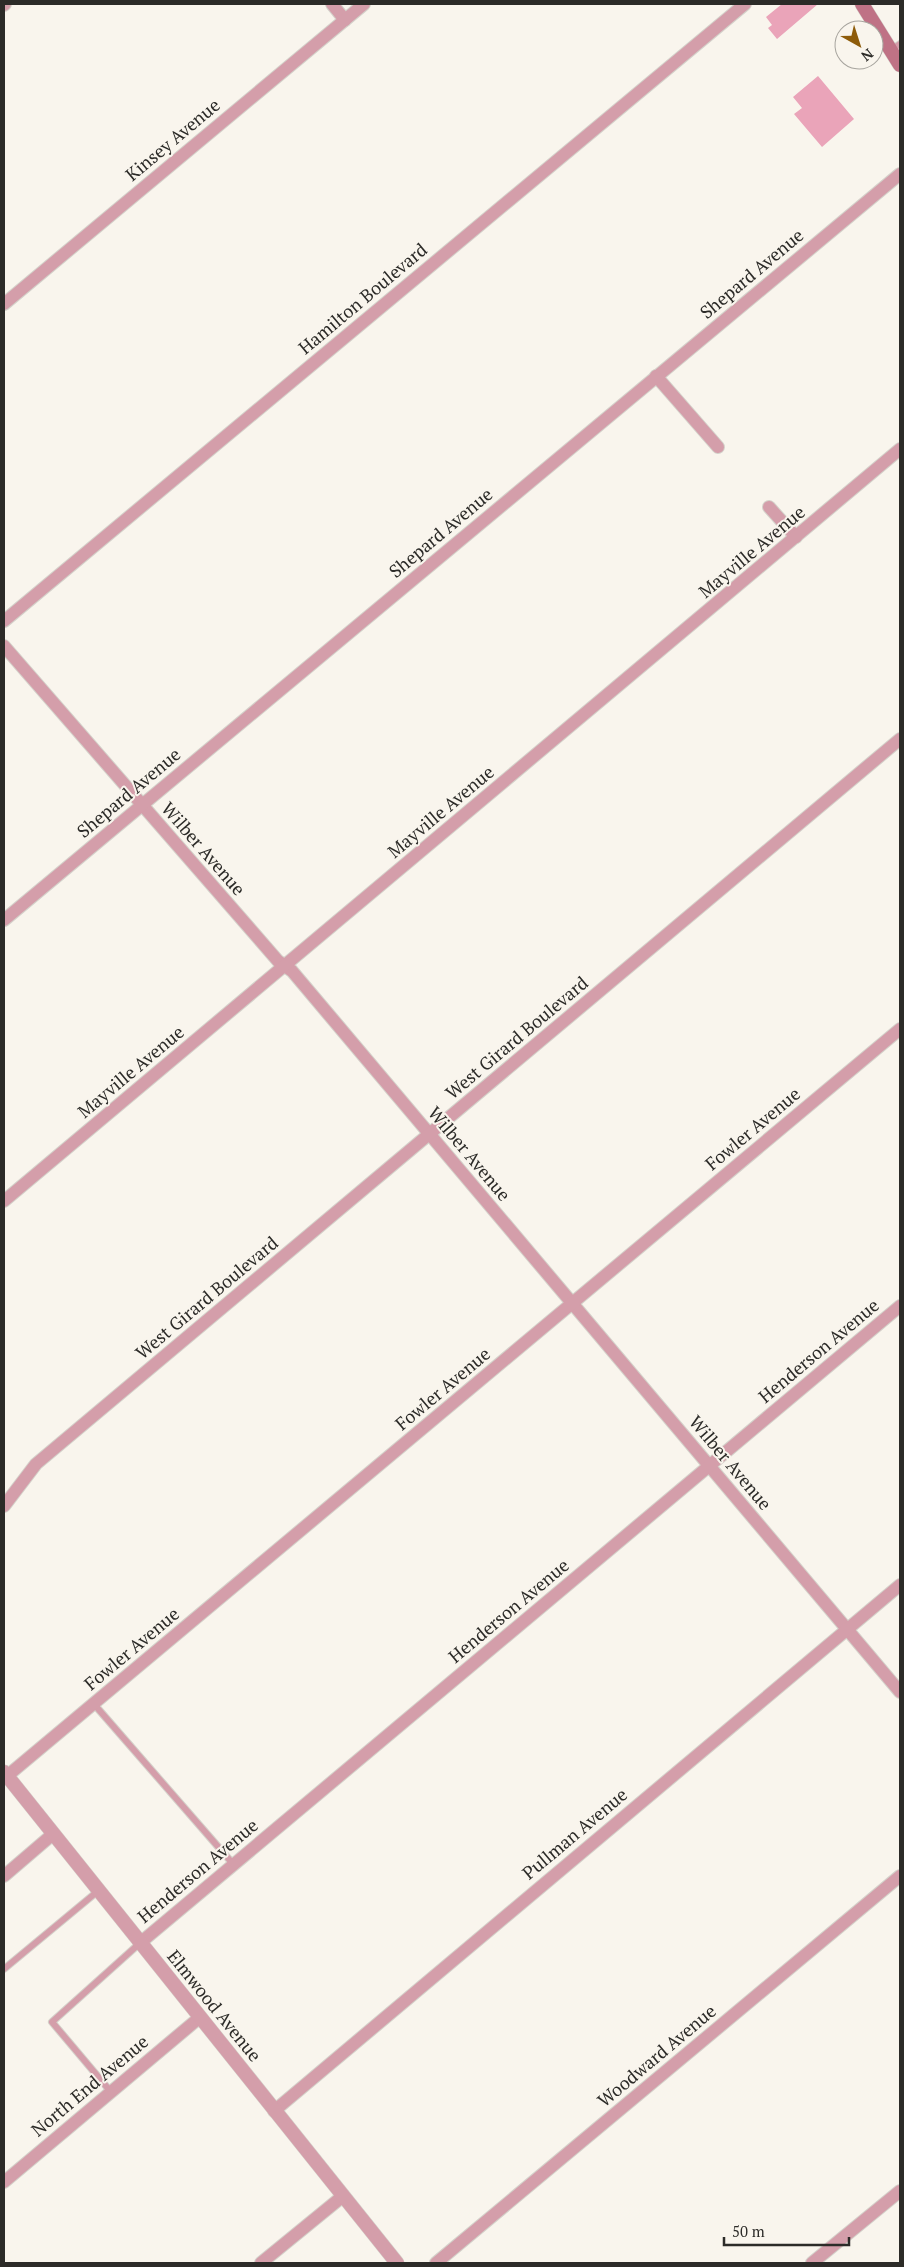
<svg xmlns="http://www.w3.org/2000/svg" width="904" height="2267" viewBox="0 0 904 2267" font-family="'PT Serif',serif">
  <rect width="100%" height="100%" fill="#f9f5ed"/>
  <g fill="#eaa4b9">
    <polygon points="782,4 818,4 777,39 768,28 772,25 766,17"/>
    <polygon points="818,76 854,119 822,147 794,114 802,108 793,97"/>
  </g>
  <g fill="none" stroke-linecap="round" stroke-linejoin="round">
    <defs>
      <g id="service">
        <polyline points="891,50 900,44"/>
        <polyline points="93,1703 234,1865"/>
        <polyline points="4,1969 98,1891"/>
        <polyline points="111,2092 52,2022 140,1943"/>
      </g>
      <g id="minor">
        <polyline points="332,4 345,20"/>
        <polyline points="4,5 5,4"/>
        <polyline points="4,304 364,4"/>
        <polyline points="656,376 718,447"/>
        <polyline points="769,507 796,537"/>
        <polyline points="4,621 745,4"/>
        <polyline points="4,646 278,961 292,971 900,1692"/>
        <polyline points="4,920 900,174"/>
        <polyline points="4,1201 900,449"/>
        <polyline points="4,1506 36,1464 900,739"/>
        <polyline points="7,1776 900,1029"/>
        <polyline points="4,1876 53,1834"/>
        <polyline points="140,1943 900,1306"/>
        <polyline points="274,2111 900,1585"/>
        <polyline points="4,2182 199,2018"/>
        <polyline points="261,2263 343,2196"/>
        <polyline points="436,2263 900,1876"/>
        <polyline points="812,2263 900,2191"/>
      </g>
      <polyline id="tertiary" points="4,1772 397,2263"/>
      <polyline id="secondary" points="862,4 900,65"/>
    </defs>
    <use href="#service" stroke="#d4d1ca" stroke-width="8"/>
    <use href="#minor" stroke="#d4d1ca" stroke-width="14"/>
    <use href="#tertiary" stroke="#d4d1ca" stroke-width="15"/>
    <use href="#secondary" stroke="#d4d1ca" stroke-width="15"/>
    <use href="#service" stroke="#d49eaa" stroke-width="6"/>
    <use href="#minor" stroke="#d49eaa" stroke-width="12"/>
    <use href="#tertiary" stroke="#d49eaa" stroke-width="14"/>
    <use href="#secondary" stroke="#bf7285" stroke-width="14"/>
  </g>
  <g text-anchor="middle" stroke-width="4" stroke-linejoin="round" paint-order="stroke">
    <g font-size="18" fill="#2c2b28" stroke="#f9f5ed">
      <text transform="translate(173 140) rotate(-40)" y="6">Kinsey Avenue</text>
      <text transform="translate(752 274) rotate(-40)" y="6">Shepard Avenue</text>
      <text transform="translate(363 299) rotate(-40)" y="6">Hamilton Boulevard</text>
      <text transform="translate(441 533) rotate(-40)" y="6">Shepard Avenue</text>
      <text transform="translate(752 552) rotate(-40)" y="6">Mayville Avenue</text>
      <text transform="translate(129 793) rotate(-40)" y="6">Shepard Avenue</text>
      <text transform="translate(441 812) rotate(-40)" y="6">Mayville Avenue</text>
      <text transform="translate(203 849) rotate(49)" y="6">Wilber Avenue</text>
      <text transform="translate(517 1038) rotate(-40)" y="6">West Girard Boulevard</text>
      <text transform="translate(131 1072) rotate(-40)" y="6">Mayville Avenue</text>
      <text transform="translate(753 1129) rotate(-40)" y="6">Fowler Avenue</text>
      <text transform="translate(469 1154) rotate(50)" y="6">Wilber Avenue</text>
      <text transform="translate(207 1298) rotate(-40)" y="6">West Girard Boulevard</text>
      <text transform="translate(819 1351) rotate(-40)" y="6">Henderson Avenue</text>
      <text transform="translate(443 1389) rotate(-40)" y="6">Fowler Avenue</text>
      <text transform="translate(730 1463) rotate(50)" y="6">Wilber Avenue</text>
      <text transform="translate(509 1611) rotate(-40)" y="6">Henderson Avenue</text>
      <text transform="translate(132 1649) rotate(-40)" y="6">Fowler Avenue</text>
      <text transform="translate(575 1834) rotate(-40)" y="6">Pullman Avenue</text>
      <text transform="translate(198 1871) rotate(-40)" y="6">Henderson Avenue</text>
      <text transform="translate(214 2006) rotate(51)" y="6">Elmwood Avenue</text>
      <text transform="translate(657 2056) rotate(-40)" y="6">Woodward Avenue</text>
      <text transform="translate(90 2086) rotate(-40)" y="6">North End Avenue</text>
    </g>
  </g>
  <rect width="904" height="2267" fill="none" stroke="#2c2b28" stroke-width="10"/>
  <g transform="translate(859 45) rotate(141)"><circle r="24" fill="#f9f5ed" stroke="#a7a49e"/>
  <path d="M0-4L9 19L0 12L-9 19Z" fill="#8e5c0a"/>
  <text y="-8" font-size="14" font-weight="bold" text-anchor="middle" fill="#2c2b28">N</text>
  </g>
  <path d="M724 2237v8h125v-8" fill="none" stroke="#2c2b28" stroke-width="2.5"/>
  <text x="732" y="2237" font-size="15" fill="#2c2b28" stroke="#f9f5ed" stroke-width="4" paint-order="stroke">50 m</text>
</svg>
